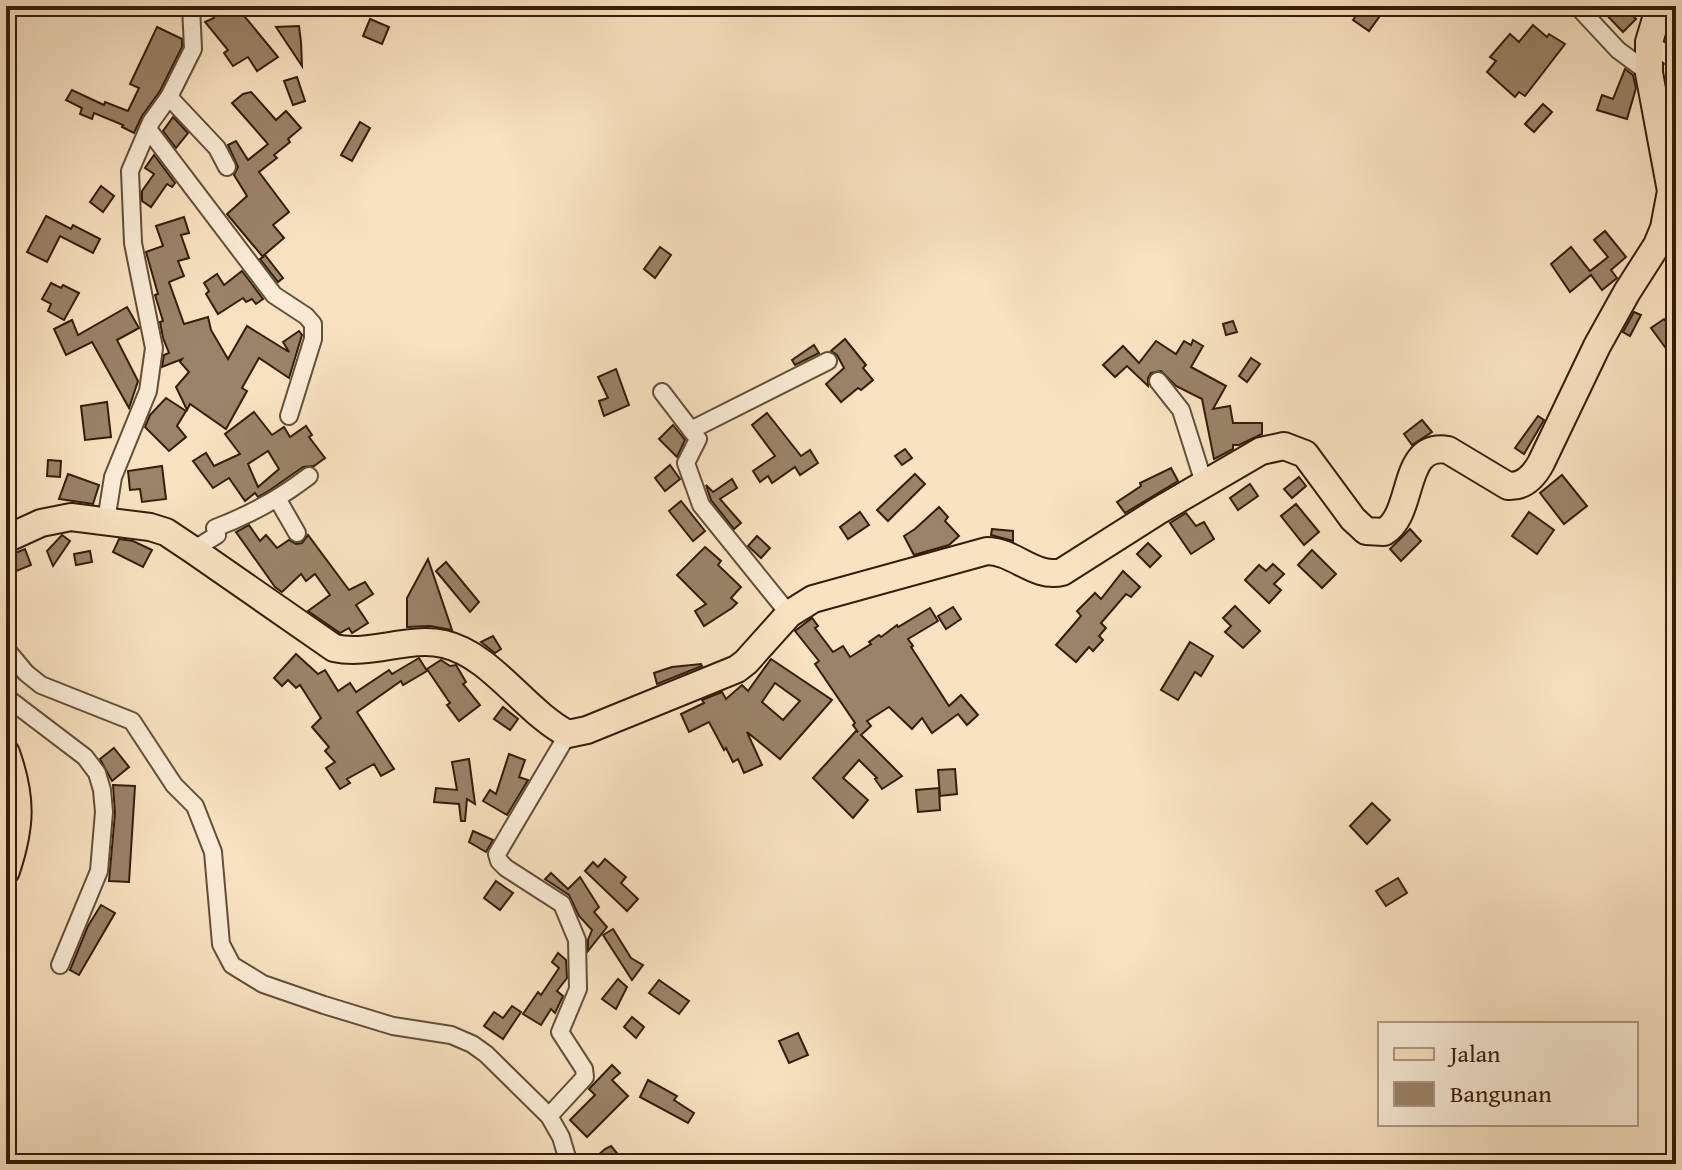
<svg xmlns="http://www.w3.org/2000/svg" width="1682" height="1170" viewBox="0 0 1682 1170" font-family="'Gentium Book Plus',serif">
  <rect width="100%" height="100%" fill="#f8e2c1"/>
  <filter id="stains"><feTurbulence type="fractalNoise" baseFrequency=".0025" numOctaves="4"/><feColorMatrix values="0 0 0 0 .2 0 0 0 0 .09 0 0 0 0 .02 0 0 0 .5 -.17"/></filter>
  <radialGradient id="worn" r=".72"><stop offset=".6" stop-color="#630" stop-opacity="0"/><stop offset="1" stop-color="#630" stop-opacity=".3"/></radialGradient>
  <g fill="#9a8368" stroke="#341d08" stroke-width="2" fill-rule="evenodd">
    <polygon points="208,6 236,6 278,57 257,71 248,57 233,66 224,53 228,50 205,22 214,18"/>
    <polygon points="1363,6 1387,6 1369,31 1353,20"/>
    <polygon points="1598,6 1623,6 1636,19 1623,32"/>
    <polygon points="370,19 389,27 382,44 363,36"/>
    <polygon points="1533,25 1547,37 1549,34 1565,44 1525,96 1519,92 1515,97 1487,72 1496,61 1490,57 1510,34 1519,42"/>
    <polygon points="299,26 301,42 302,66 276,27"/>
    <polygon points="157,27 182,39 182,47 160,91 142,116 134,133 122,127 123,125 94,113 92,119 80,114 82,108 66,100 72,90 104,105 105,102 128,111 139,88 130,84"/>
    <polygon points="1625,69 1633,75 1636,88 1627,119 1597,110 1602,95 1613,99"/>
    <polygon points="1672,71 1676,72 1676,96 1669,94 1667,83"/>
    <polygon points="297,77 305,101 293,105 284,81"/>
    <polygon points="251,92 276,120 286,111 301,128 288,139 290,142 274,155 277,158 259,172 289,212 273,225 284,238 263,256 265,255 283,278 278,282 260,259 263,257 227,214 247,196 234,175 238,167 228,145 236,141 248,160 268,144 232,103 243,94"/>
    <polygon points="1543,104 1552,112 1534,132 1525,124"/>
    <polygon points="173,117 188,133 176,148 163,131"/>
    <polygon points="360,122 370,128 352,161 341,155"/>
    <polygon points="154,155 175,183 172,187 167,184 151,207 142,201 142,191 154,174 145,168"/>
    <polygon points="101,186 114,196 103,212 90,202"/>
    <polygon points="46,216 71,229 73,225 100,239 93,253 60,236 47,262 27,252"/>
    <polygon points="184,217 189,233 181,235 189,258 178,261 184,276 169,282 184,324 208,317 211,330 228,359 247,326 289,352 283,342 299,331 302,335 289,378 259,358 242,388 247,391 226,429 190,404 187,410 176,387 189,372 180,362 182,359 162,367 164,355 169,353 163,338 160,322 163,321 155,295 158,294 146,252 163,246 156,226"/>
    <polygon points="1605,231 1626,257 1611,270 1617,278 1602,290 1591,275 1570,292 1551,264 1571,247 1590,271 1608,257 1594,240"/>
    <polygon points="660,247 671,255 655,278 644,269"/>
    <polygon points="242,271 263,299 256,304 252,299 246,302 243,298 218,314 206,294 209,291 204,283 217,274 224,285"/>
    <polygon points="51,283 61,288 63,285 79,293 64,320 48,311 51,304 42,299"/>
    <polygon points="127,307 139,328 117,340 138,381 129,408 92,342 66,355 54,329 72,320 78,335"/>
    <polygon points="1634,312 1641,315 1630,336 1623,332"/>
    <polygon points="1664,319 1676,335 1676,362 1651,328"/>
    <polygon points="1233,321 1237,332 1226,335 1223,324"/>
    <polygon points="845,339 866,365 863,368 873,380 861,390 858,388 841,402 826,384 844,368 837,355 831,351"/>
    <polygon points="1193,340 1203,346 1191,367 1226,386 1213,409 1230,406 1233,423 1262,423 1262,434 1239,445 1233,445 1233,449 1216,458 1214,459 1202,399 1176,386 1161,371 1151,373 1148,378 1148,386 1127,366 1115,377 1103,365 1123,346 1139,363 1156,341 1176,354 1184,341 1191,345"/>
    <polygon points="814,345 819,353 795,365 792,360"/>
    <polygon points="1251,358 1260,364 1247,382 1239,376"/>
    <polygon points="616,369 629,405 604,416 599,401 608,398 598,377"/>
    <polygon points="166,398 186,411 177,426 186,437 169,451 145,427 150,415"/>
    <polygon points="107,402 111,437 85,440 81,406"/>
    <path d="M254,412L272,435L284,427L290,437L306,426L312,435L309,437L325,458L314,466L303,467L270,490L258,497L255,493L245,501L229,478L213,488L193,461L206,453L214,466L240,454L225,434ZM268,451L279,469L258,487L248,464Z"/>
    <polygon points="767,413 801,456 810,450 818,463 800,475 795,467 772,483 768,476 760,482 753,471 775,456 752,425"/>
    <polygon points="1538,416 1544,420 1524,454 1515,448"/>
    <polygon points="1422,420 1432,432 1412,445 1404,434"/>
    <polygon points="673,425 685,440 677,457 659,439"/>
    <polygon points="905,449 912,458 902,465 895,456"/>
    <polygon points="48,460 61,461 60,477 47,476"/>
    <polygon points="670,465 680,479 665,491 655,478"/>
    <polygon points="162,466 166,499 142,502 140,489 130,490 128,471"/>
    <polygon points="1171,468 1178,481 1125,513 1117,502 1141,486 1140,483"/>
    <polygon points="68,474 99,485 93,504 59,499"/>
    <polygon points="915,474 925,484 888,521 877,510"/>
    <polygon points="1562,475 1587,506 1564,524 1540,493"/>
    <polygon points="1299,477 1306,486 1292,498 1284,489"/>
    <polygon points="732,479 737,488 720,499 741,523 734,529 711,500 706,485 713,492"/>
    <polygon points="1250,484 1258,496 1238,510 1230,498"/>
    <polygon points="681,501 705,531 693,541 669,511"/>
    <polygon points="1296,504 1319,532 1304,545 1281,516"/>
    <polygon points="939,507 948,517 945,521 959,536 949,545 914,555 904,536 915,529"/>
    <polygon points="860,512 869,525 848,539 840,527"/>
    <polygon points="1529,512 1554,530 1537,554 1512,536"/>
    <polygon points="1186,513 1196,526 1204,522 1214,539 1191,554 1170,523"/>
    <polygon points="249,525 260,541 266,535 277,548 289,540 296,544 302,543 308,535 349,590 365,582 373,594 356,605 368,623 352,633 349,628 340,633 308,611 330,595 315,574 306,581 301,574 282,592 275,587 236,532"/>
    <polygon points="992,529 1013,531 1013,541 991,535"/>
    <polygon points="1410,529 1421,541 1401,561 1390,549"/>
    <polygon points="62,535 70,541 53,566 47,551"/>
    <polygon points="757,536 770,548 761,558 748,546"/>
    <polygon points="119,539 133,541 152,550 143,567 113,552"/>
    <polygon points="1148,543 1161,556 1150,567 1137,554"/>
    <polygon points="705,547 721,561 718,565 741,587 731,598 737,603 732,608 704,626 695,611 706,604 677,575"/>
    <polygon points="25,549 31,565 14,572 8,556"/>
    <polygon points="1312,550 1336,574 1322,588 1298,565"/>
    <polygon points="90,551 92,562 76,565 74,554"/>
    <polygon points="428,559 452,630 430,626 407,627 407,598"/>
    <polygon points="446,562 479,602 470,612 436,571"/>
    <polygon points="1273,564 1284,574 1274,584 1281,590 1269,603 1245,580 1259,565 1266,571"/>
    <polygon points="1123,571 1140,587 1131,597 1126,594 1101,623 1106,628 1099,636 1103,640 1093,651 1089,647 1076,662 1056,645 1081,616 1077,611 1095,593 1101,599"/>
    <polygon points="1235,606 1260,631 1243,648 1225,632 1231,626 1223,618"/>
    <polygon points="953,607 961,619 946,629 938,616"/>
    <polygon points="930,608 938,621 908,639 913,646 911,647 949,706 961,695 978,715 967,725 958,714 932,733 922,718 912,729 889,707 867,721 871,726 861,735 902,776 882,789 875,779 877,778 859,760 843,778 868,800 853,818 813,778 856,731 858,732 853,725 855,723 815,664 819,661 795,631 812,618 818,626 815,628 833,652 843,646 850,657 871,644 869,642 879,635 881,637 897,625 898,627"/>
    <polygon points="493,636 501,649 495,653 481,642"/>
    <polygon points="1190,642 1213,656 1201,676 1195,672 1178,700 1161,690"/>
    <polygon points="296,654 318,674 325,670 338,691 350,683 356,692 389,670 392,674 419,658 427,671 403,685 401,681 357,712 394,769 381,776 374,764 347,779 350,783 340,789 326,768 335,762 325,751 329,747 312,727 321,718 300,685 296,688 288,680 282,686 274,678"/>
    <path d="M771,659L832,700L780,759L747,732L762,765L744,773L738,759L733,762L726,748L724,750L709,722L689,732L681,714L704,703L702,700L722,692L726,699L742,685L748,691ZM775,683L800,701L783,720L762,702Z"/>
    <polygon points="441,660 450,666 456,665 466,682 463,684 480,705 459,721 447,705 450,703 427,669"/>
    <polygon points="701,664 702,666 657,684 654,673 672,667"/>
    <polygon points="503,707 518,719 510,730 494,719"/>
    <polygon points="114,748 129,767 112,781 100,759"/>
    <polygon points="509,754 525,760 519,777 528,780 507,815 483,801 490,790 496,794"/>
    <polygon points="469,759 475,804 467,799 465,821 461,821 459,804 434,802 436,788 457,790 452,762"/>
    <polygon points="955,769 957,794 940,796 938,770"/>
    <polygon points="113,785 135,786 129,882 109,881 115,813"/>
    <polygon points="939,788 940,810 918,812 916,790"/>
    <polygon points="1372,803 1390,820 1367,844 1350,826"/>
    <polygon points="473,831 493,840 486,852 469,842"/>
    <polygon points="605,859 626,877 621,883 638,899 627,911 585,871 593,862 598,867"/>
    <polygon points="551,873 568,889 580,877 599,907 594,912 607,927 588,951 588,940 592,930 579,916 569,895 545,879"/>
    <polygon points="1398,878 1407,893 1386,906 1376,891"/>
    <polygon points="496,881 513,893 500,910 484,898"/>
    <polygon points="101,905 115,913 79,975 70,970 88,926"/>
    <polygon points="613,929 631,958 643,965 632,980 603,935"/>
    <polygon points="558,953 566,960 567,978 557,991 563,996 555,1013 551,1009 541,1025 523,1014 538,992 541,995 559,968 552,962"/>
    <polygon points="618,979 627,987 616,1009 602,999"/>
    <polygon points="659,980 689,1001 679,1014 649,993"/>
    <polygon points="512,1006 521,1012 503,1039 484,1026 494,1012 503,1018"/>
    <polygon points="632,1017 644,1027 636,1038 624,1027"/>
    <polygon points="798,1033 808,1055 789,1063 779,1041"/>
    <polygon points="612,1065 620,1073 612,1080 628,1096 587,1137 570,1120 595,1095 589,1089"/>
    <polygon points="648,1080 677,1096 674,1100 694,1113 688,1123 640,1097"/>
    <polygon points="611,1146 626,1164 588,1164 605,1149"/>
  </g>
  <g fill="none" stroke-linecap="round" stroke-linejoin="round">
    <defs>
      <g id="street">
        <polyline points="441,6 487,6"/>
        <polyline points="1577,6 1618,50 1649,73"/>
        <polyline points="1649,42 1676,61"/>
        <polyline points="169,97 217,148 227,167"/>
        <polyline points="148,129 274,295 306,316 313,324 313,339 289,416"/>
        <polyline points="1158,381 1181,410 1204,483"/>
        <polyline points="662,392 698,439 686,463 701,505 789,614"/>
        <polyline points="691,430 828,361"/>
        <polyline points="278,500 297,533"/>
        <polyline points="106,521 113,477 148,391 154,348 133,243 130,171 151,122 169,97 193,49 191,6"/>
        <path d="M193,550L217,535L215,528C250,515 279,499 309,476"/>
        <polyline points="6,649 26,673 41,685 132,721 174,785 195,806 213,852 221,944 232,965 263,984 324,1005 393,1026 451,1035 472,1044 486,1054 549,1116 561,1137 569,1164"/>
        <polyline points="6,697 85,757 97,773 102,790 104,812 99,871 60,965"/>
        <polyline points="549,1116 585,1077 584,1069 560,1032 578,989 577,940 562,904 506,868 499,861 497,854 568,734"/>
      </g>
      <g id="primary">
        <path d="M6,539L41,523L71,517L150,527L166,532L193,550L334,648C371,656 408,636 444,644C492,655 525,712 568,734L587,730L737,669L746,662L789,614L813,599L987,551C1014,551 1035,579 1062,572L1158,511L1261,451L1284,446L1305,454L1353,519L1366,531L1384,532C1416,513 1400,442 1448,450L1508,486C1524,487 1534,476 1541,463L1597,346L1627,292L1657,245L1664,228L1671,191L1649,73V42L1655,22L1665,6"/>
        <path d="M6,753C22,798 21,826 6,871"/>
      </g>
    </defs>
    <use href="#street" stroke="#654e36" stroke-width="20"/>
    <use href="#primary" stroke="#341d08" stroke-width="30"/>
    <use href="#street" stroke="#faecd7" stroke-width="16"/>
    <use href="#primary" stroke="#f8e2c1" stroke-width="26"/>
  </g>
  <rect width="1682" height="1170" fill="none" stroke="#f8e2c1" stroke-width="32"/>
  <rect x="8" y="8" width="1666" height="1154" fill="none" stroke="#341d08" stroke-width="4"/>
  <rect x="16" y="16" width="1650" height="1138" fill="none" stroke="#341d08" stroke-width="2"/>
  <rect x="1378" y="1022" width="260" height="104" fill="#faecd7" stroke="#ab9984" stroke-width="2"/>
  <rect x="1394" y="1048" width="40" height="12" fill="#f8e2c1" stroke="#ab9984" stroke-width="2"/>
  <text x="1450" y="1062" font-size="24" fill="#341d08">Jalan</text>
  <rect x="1394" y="1082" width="40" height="24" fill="#9a8368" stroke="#ab9984" stroke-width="2"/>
  <text x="1450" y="1102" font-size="24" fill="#341d08">Bangunan</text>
  <rect width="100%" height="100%" filter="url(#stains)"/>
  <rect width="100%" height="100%" fill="url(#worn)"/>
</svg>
